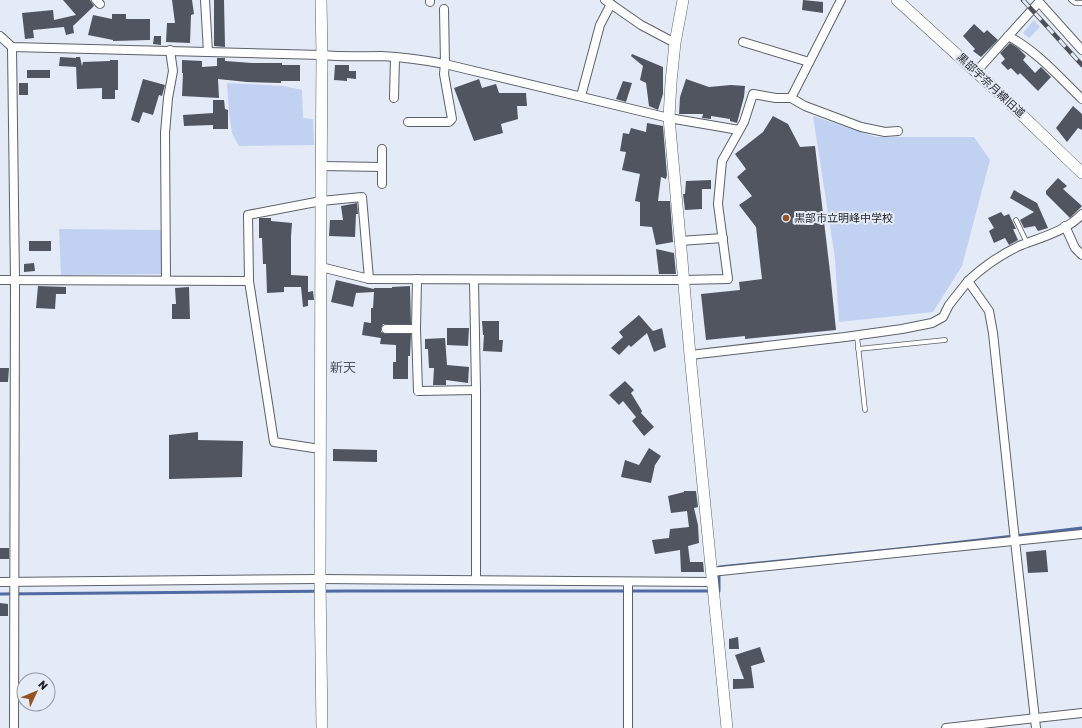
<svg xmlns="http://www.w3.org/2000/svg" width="1082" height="728" viewBox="0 0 1082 728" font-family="Rubik,'Noto Sans JP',sans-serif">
  <rect width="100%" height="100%" fill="#e4eaf6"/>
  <g fill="#c0d1f2">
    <polygon points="1034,20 1040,27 1029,38 1023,33"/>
    <polygon points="227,83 284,86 302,90 303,118 313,119 314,145 239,146 232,133 229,113"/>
    <polygon points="813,116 876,137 974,137 990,160 962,266 933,312 839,322 835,258"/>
    <polygon points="59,229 162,230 162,274 61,275"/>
  </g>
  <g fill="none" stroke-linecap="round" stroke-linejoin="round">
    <g stroke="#506ba3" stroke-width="3">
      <polyline points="718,591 719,591 719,567 918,547 1082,528"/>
      <polyline points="0,594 347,591 712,591"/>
    </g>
  </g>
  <g fill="#50555f">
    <polygon points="63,0 90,0 94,6 73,26 74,33 66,35 64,27 33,30 34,38 25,39 22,13 53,10 54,20 76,15"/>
    <polygon points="172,0 192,0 194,14 191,15 190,43 166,42 167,23 175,23"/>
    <polygon points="214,0 224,0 225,47 214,46"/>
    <polygon points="803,0 823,2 823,13 802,10"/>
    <polygon points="112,14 126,14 126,19 150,19 150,40 113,41 113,40 88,35 93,15 112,19"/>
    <polygon points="974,24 984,33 987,30 998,40 981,57 973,51 975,49 963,36"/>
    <polygon points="154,36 161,36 161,45 153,44"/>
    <polygon points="1010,43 1018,48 1026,56 1023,60 1035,73 1041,67 1051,77 1038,91 1020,73 1018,75 1011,68 1008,70 1001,63 1005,59 1000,53"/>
    <polygon points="632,54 663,67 663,94 658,110 649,106 646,83 640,80 643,66 631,56"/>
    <polygon points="60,57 76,58 76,57 80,57 82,66 83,62 110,61 110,60 118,60 118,90 115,90 115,99 102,99 102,88 77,89 76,65 76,67 59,66"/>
    <polygon points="217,58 225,58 225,61 252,63 282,63 282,65 300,65 300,81 281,81 281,83 247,82 218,79 219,98 182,96 183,73 182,73 182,60 202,61 202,67 217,66"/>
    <polygon points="335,65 349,65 349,71 356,71 356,79 347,78 347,81 334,80"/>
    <rect x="27" y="70" width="23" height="8"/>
    <polygon points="143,79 165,85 162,96 159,95 153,115 143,112 139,123 131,120"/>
    <polygon points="479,79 482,88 496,84 499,93 526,93 527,106 517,106 518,119 501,124 503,133 474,141 454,88"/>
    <polygon points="686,79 709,87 731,85 745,86 744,97 737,123 730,121 730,119 711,116 711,119 702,118 703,114 679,114 680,97"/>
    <polygon points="623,81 632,83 626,102 616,99"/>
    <rect x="19" y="83" width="9" height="12"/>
    <polygon points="213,100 224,100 225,109 228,110 228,129 213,129 213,125 184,126 183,115 213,113"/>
    <polygon points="1073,106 1082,114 1082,130 1078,128 1067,142 1056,128"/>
    <polygon points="773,116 788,124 800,147 815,146 830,272 836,330 745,339 745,336 706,340 701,294 740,290 739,282 762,279 756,227 739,205 752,196 737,177 746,169 735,154 763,132"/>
    <polygon points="647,123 663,126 667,175 666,179 661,177 658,201 670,201 673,242 656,245 652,227 640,226 640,202 635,201 640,174 622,170 626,152 620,151 623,133 629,134 631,128 646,132"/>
    <polygon points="1058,178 1067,186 1063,189 1082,206 1070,218 1046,194 1046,191"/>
    <polygon points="711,180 711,189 702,189 702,209 685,210 683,194 685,194 686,181"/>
    <polygon points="1014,190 1037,203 1048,228 1038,231 1035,226 1024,228 1020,220 1034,212 1010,198"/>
    <polygon points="357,203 358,214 356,214 355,237 329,236 330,220 343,220 341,206"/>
    <polygon points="1001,212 1004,216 1009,214 1016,229 1013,229 1018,240 1009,245 1005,238 994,243 989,231 994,228 988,218"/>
    <polygon points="259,218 271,218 271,221 292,223 291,236 291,275 308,276 308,292 313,291 314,300 308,300 308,306 303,307 301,287 284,287 284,292 267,293 266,264 263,264 262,238 259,238"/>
    <rect x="29" y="241" width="22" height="10"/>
    <polygon points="656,249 674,253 676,274 659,274"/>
    <polygon points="34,263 35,271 24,272 24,264"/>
    <polygon points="336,280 374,289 374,288 392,288 392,287 410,286 411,324 383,324 381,329 381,332 386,334 411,334 410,356 408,356 408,379 393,379 393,362 396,362 396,345 380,344 381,338 362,335 364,322 371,323 371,308 373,308 374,292 356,293 353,307 331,302"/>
    <polygon points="38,286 66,287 66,294 56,294 55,309 36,308"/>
    <polygon points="189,287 190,319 172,319 172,304 176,304 175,288"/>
    <polygon points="639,315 653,331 662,328 666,347 654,352 647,333 631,347 629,345 619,355 611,348 623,337 619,332"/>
    <polygon points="482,321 499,321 499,340 503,340 502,352 483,351 484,335 483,335"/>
    <polygon points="447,328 469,328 468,346 447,345"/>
    <polygon points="445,338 447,365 469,367 468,383 446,380 446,385 433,385 434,368 429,368 428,349 425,349 425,339"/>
    <polygon points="0,368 9,368 8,382 0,382"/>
    <polygon points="625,381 634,390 631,393 642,411 641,413 654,427 644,436 632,421 636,417 623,401 619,405 609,395"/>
    <polygon points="198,432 198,440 243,441 242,477 169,479 169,435"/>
    <polygon points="649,448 661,456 655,465 651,483 621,477 625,460 639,465"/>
    <polygon points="333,449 377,450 377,462 333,461"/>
    <polygon points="684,491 696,491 698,507 694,508 698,525 699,543 688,546 690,562 703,562 704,572 681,572 680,550 655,554 652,540 669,538 670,529 689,527 687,511 671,513 668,496 684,492"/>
    <rect x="0" y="548" width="9" height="11"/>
    <polygon points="1046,550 1048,572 1028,573 1026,552"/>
    <polygon points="0,603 8,604 8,616 0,616"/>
    <polygon points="738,637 739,649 729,649 729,639"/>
    <polygon points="760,647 765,662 751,666 754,688 733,689 733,679 744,679 735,655"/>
  </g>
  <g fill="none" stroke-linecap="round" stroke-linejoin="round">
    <defs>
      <g id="lane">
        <polyline points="1071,0 1075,3 1082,3"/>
        <polyline points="1016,220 1027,243"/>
        <polyline points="857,336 865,410"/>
        <polyline points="858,349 945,340"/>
      </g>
      <g id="street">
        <polyline points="96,0 100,4"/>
        <polyline points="205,0 208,52"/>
        <polyline points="430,0 430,2"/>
        <polyline points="605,0 641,25 675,43"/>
        <path d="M0,36L12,47L322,55C342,57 361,56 381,56C402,57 424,60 445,64L669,118L739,130"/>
        <path d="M1008,36C1037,51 1059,77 1082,99"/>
        <polyline points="743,42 809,62"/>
        <polyline points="12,47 15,280 14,728"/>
        <polyline points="976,72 1039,2 1082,50"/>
        <polyline points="581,96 600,25 611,4"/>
        <polyline points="394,98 395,57"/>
        <polyline points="791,98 805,106 861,127 885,132 898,131"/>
        <polyline points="408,122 449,122 452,119 444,74 445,64 444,9"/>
        <polyline points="322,166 382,167 382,149"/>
        <polyline points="382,184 382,167"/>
        <polyline points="1065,226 1075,248 1082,255"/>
        <polyline points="680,241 723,238"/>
        <polyline points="321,267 369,279"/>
        <polyline points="417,279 416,329 418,391 476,390 474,280"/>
        <polyline points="0,280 249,281"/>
        <polyline points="166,280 165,133 168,98 173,71 170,50"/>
        <polyline points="386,329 416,329"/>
        <polyline points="690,355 845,337 902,329 932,323 943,317 949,305 968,281"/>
        <polyline points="476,390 476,580"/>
        <polyline points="320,449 274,442 249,281 248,215 321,201 362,197 369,279 683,280 728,279 718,204 722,161 744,122 753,94 776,98 791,98 841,0"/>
        <polyline points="711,572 1082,534"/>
        <polyline points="0,582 320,579 712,582"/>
        <polyline points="628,728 628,582"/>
        <polyline points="946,728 1082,713"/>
        <path d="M1036,728L1015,541L993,333L989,311L968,281C983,267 1000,255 1019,246C1039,238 1067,231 1082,214"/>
      </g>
      <g id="secondary">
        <polyline points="321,0 322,55 321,201 320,579 322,728"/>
        <polyline points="683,0 675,43 671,82 669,118 681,249 690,355 727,728"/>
        <polyline points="897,0 998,92 1082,173"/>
      </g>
    </defs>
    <use href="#lane" stroke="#5c616b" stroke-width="5.5"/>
    <use href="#street" stroke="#5c616b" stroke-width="10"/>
    <use href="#secondary" stroke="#5c616b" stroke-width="12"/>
    <use href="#lane" stroke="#fff" stroke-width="4"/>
    <use href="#street" stroke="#fff" stroke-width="8"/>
    <use href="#secondary" stroke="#fff" stroke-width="11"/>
    <defs>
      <polyline id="rail" points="1023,0 1082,65"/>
    </defs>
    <use href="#rail" stroke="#4d5056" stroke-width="4.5"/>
    <use href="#rail" stroke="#e4eaf6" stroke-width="3" stroke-dasharray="9" stroke-linecap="butt"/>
  </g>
  <circle fill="#955222" stroke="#e4eaf6" stroke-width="1.5" cx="786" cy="218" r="4"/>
  <g text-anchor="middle" stroke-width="4" stroke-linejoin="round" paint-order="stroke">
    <g font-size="11" fill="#1e2024" stroke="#e4eaf6">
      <text transform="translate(991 85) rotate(43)" y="4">黒部宇奈月線旧道</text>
    </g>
    <g font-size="11" fill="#1e2024" stroke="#e4eaf6" text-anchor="start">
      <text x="794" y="222">黒部市立明峰中学校</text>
    </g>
    <g font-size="13" fill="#4f545d" stroke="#e4eaf6">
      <text x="343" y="372">新天</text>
    </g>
  </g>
  <g transform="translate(36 692) rotate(46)"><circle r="19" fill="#e4eaf6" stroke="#9599a2"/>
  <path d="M0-3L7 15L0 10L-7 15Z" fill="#955222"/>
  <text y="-6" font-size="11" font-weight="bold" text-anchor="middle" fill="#1e2024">N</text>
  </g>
</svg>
